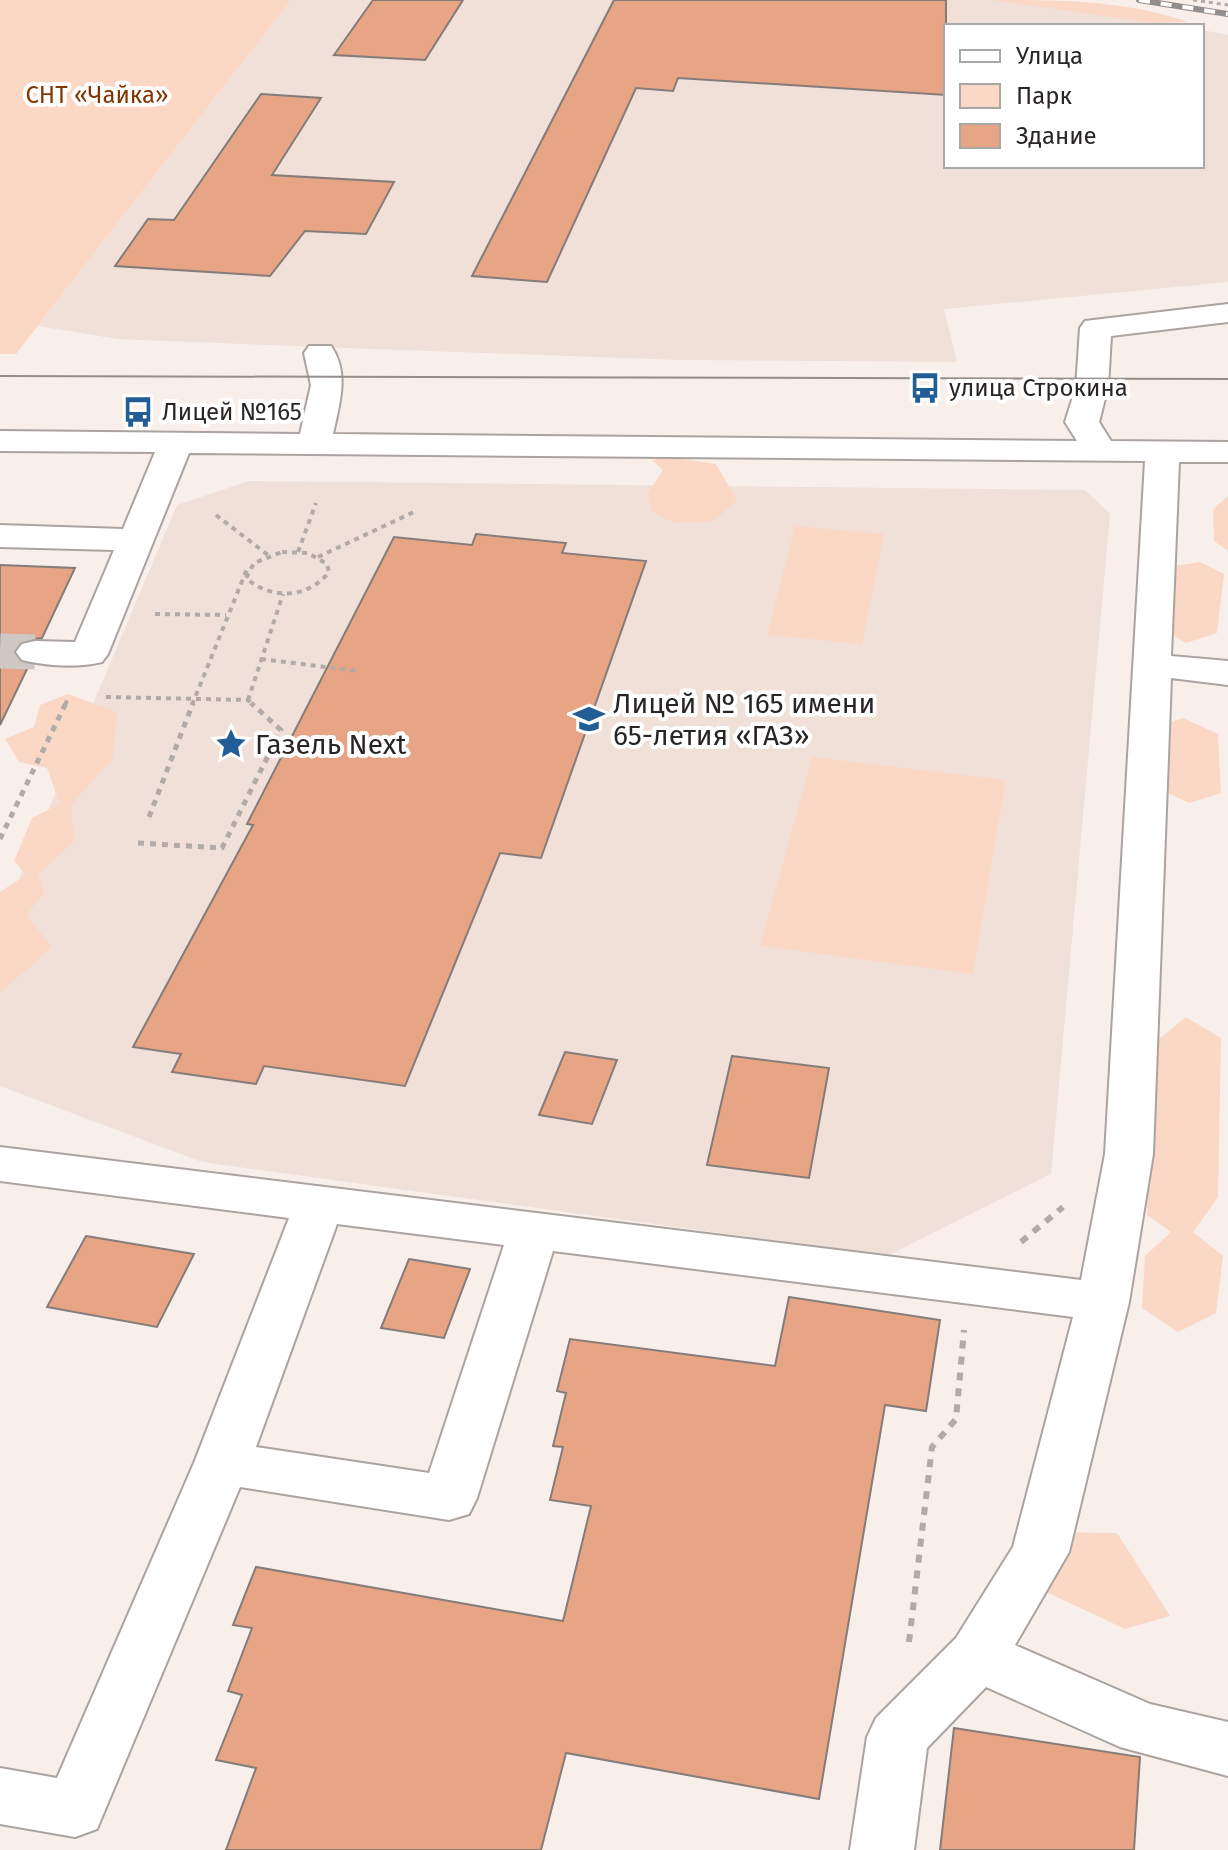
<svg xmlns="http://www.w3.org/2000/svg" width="1228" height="1850" viewBox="0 0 1228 1850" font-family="'Fira Sans',sans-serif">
  <rect width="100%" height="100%" fill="#f8efeb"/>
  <g fill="#f0e0d8">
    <polygon points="291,0 1014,0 1179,26 946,26 946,166 1202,166 1202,30 1228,35 1228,282 944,309 957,362 678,360 320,347 117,339 38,326"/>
    <polygon points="249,481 1085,490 1110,514 1051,1174 887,1256 202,1162 0,1086 0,924 177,505"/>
  </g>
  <g fill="#fbd7c6">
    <polygon points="0,0 291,0 16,354 0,354"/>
    <path d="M991,0C1056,0 1126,0 1188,22L1154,23Z"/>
    <polygon points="669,457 716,464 737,500 714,521 674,523 651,511 648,493 663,470 652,460"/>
    <polygon points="1228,496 1228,551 1214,541 1213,509"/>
    <polygon points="795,526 884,534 862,644 767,635"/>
    <polygon points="1200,562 1224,574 1217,633 1186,643 1168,632 1174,566"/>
    <polygon points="68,694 117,712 113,758 71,805 74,841 38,875 44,893 26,915 52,947 0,993 0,892 26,875 14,861 32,818 60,804 47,768 19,762 5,739 34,727 40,705"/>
    <polygon points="1183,718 1218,734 1221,793 1189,803 1159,789 1157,727"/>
    <polygon points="812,757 1006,780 973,974 760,946"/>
    <polygon points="1186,1017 1221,1038 1218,1197 1193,1232 1223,1256 1216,1313 1178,1332 1142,1308 1145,1256 1171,1232 1147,1215 1153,1044"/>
    <polygon points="1055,1532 1117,1533 1170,1616 1125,1629 1044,1591"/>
  </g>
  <g fill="#e7a585" stroke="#847c79" stroke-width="2">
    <polygon points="373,0 463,0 425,60 334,55"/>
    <polygon points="614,0 946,0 946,95 678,78 673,91 636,88 547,282 472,276"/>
    <polygon points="261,94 321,98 272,175 394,182 366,234 305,231 270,276 115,266 148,219 174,220"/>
    <polygon points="476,534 566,543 562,553 646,561 541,858 500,853 405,1086 264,1066 256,1084 172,1072 181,1054 133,1047 253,825 247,824 394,537 472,545"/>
    <polygon points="0,565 75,568 42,638 21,641 14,650 20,662 29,665 0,725"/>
    <polygon points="565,1052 617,1060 592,1124 539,1115"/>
    <polygon points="732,1056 829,1068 809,1178 707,1165"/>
    <polygon points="86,1236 194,1254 157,1327 47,1307"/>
    <polygon points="409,1259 470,1269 444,1338 381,1328"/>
    <polygon points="789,1297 940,1320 926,1411 885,1405 819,1799 566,1753 541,1850 226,1850 256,1768 216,1760 242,1695 228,1691 252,1628 233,1625 256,1567 563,1621 591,1506 550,1500 563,1447 553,1446 566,1393 557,1391 570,1339 775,1366"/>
    <polygon points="954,1728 1140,1757 1134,1850 940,1850"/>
  </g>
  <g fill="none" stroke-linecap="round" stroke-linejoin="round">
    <polyline stroke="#cec7c3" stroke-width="35" stroke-dasharray="35 17" stroke-linecap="butt" points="0,651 35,652"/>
    <defs>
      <path id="minor" d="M1228,304V322L1111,336L1108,387L1099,422L1111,441L1228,442V462H1179L1171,656L1228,661V685L1171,678L1153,1154L1129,1302L1069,1552L1015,1645L1150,1704L1228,1722V1776L1120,1747L986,1687L927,1748L914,1850H850L867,1737L876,1718L956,1638L1013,1547L1073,1317L553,1251L477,1498L469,1514L449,1520L240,1487L97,1829L75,1837L0,1824V1768L57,1778L194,1463L289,1218L0,1181V1147L1081,1280L1105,1154L1145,461L189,453L108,654L102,662C78,668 46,666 22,660L16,652L22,644L35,641L75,642L114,550L0,547V525L123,529L155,452L0,451V431L300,434L311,385L304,353L309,346H331C350,373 339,405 333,434L1077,441L1065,422L1076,387L1080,328L1085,321ZM337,1224L504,1245L429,1473L256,1447Z"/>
    </defs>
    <use href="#minor" stroke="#aba3a0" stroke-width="4"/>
    <polyline stroke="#b1aaa7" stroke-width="3" stroke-dasharray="4 4" stroke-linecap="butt" points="1193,0 1228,5"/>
    <g stroke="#b1aaa7" stroke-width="4" stroke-dasharray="5 5" stroke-linecap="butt">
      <polyline points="216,515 268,555"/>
      <path d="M282,552L308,553L327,564L329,572C308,599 271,600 246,578L254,563Z"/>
      <polyline points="298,552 316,503"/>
      <polyline points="318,557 414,512"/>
      <polyline points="155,614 226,615"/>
      <polyline points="261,659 357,671"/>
      <polyline points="106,697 248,700 253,705"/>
      <polyline points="248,700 283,594"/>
      <polyline points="65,705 69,696"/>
      <polyline points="192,705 247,569"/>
    </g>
    <g stroke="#b1aaa7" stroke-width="5" stroke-dasharray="6 6" stroke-linecap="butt">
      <polyline points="149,817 193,703"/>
      <polyline points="0,839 66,703"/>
      <polyline points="138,843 222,848 281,730 251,703"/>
    </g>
    <g stroke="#b1aaa7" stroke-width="6" stroke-dasharray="8 8" stroke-linecap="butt">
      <polyline points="1021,1242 1063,1207"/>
      <polyline points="909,1642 932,1447 956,1419 964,1330"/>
    </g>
    <use href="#minor" fill="#fff" fill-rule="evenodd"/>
    <polyline stroke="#938d8b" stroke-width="2" points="0,376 1228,379"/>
    <defs>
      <polyline id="rail" points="1139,0 1228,14"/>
    </defs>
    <use href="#rail" stroke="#938d8b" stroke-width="6"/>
    <use href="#rail" stroke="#fff" stroke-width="4" stroke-dasharray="11" stroke-linecap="butt"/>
  </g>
  <defs>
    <symbol id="bus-bare" viewBox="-9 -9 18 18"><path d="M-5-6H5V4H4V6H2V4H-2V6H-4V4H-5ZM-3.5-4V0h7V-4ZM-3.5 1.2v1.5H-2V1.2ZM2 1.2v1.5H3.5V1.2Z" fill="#225e95" stroke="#fff" stroke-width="2.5" paint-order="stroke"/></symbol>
    <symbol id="school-bare" viewBox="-9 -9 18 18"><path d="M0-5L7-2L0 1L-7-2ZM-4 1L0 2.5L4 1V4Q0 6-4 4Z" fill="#225e95" stroke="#fff" stroke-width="2.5" paint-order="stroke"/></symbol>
    <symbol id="sight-bare" viewBox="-9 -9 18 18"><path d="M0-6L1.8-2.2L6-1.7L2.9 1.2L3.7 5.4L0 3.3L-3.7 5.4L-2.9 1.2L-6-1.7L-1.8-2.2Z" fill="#225e95" stroke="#fff" stroke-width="2.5" paint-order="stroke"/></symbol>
  </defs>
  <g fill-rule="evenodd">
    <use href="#bus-bare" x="903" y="366" width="44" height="44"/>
    <use href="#bus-bare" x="116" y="390" width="44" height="44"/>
    <use href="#school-bare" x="567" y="697" width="44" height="44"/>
    <use href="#sight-bare" x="209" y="722" width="44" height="44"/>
  </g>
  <g text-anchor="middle" stroke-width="8" stroke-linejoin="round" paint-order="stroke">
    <g font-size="24" fill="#823500" stroke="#fff">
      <text x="97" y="103">СНТ «Чайка»</text>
    </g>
    <g font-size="24" fill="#282524" stroke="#fff" text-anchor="start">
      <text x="949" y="396">улица Строкина</text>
      <text x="162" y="420">Лицей №165</text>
    </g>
    <g font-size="28" fill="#282524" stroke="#fff" text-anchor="start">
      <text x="613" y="713">Лицей № 165 имени<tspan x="613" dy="32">65-летия «ГАЗ»</tspan></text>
      <text x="255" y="754">Газель Next</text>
    </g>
  </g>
  <rect x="944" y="24" width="260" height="144" fill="#ffffff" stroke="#a9a8a7" stroke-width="2"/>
  <rect x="960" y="50" width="40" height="12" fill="#ffffff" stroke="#a9a8a7" stroke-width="2"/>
  <text x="1016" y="64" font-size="24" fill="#282524">Улица</text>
  <rect x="960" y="84" width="40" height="24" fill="#fbd7c6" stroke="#a9a8a7" stroke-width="2"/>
  <text x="1016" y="104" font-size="24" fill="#282524">Парк</text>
  <rect x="960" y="124" width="40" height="24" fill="#e7a585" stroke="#a9a8a7" stroke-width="2"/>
  <text x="1016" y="144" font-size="24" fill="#282524">Здание</text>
</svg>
